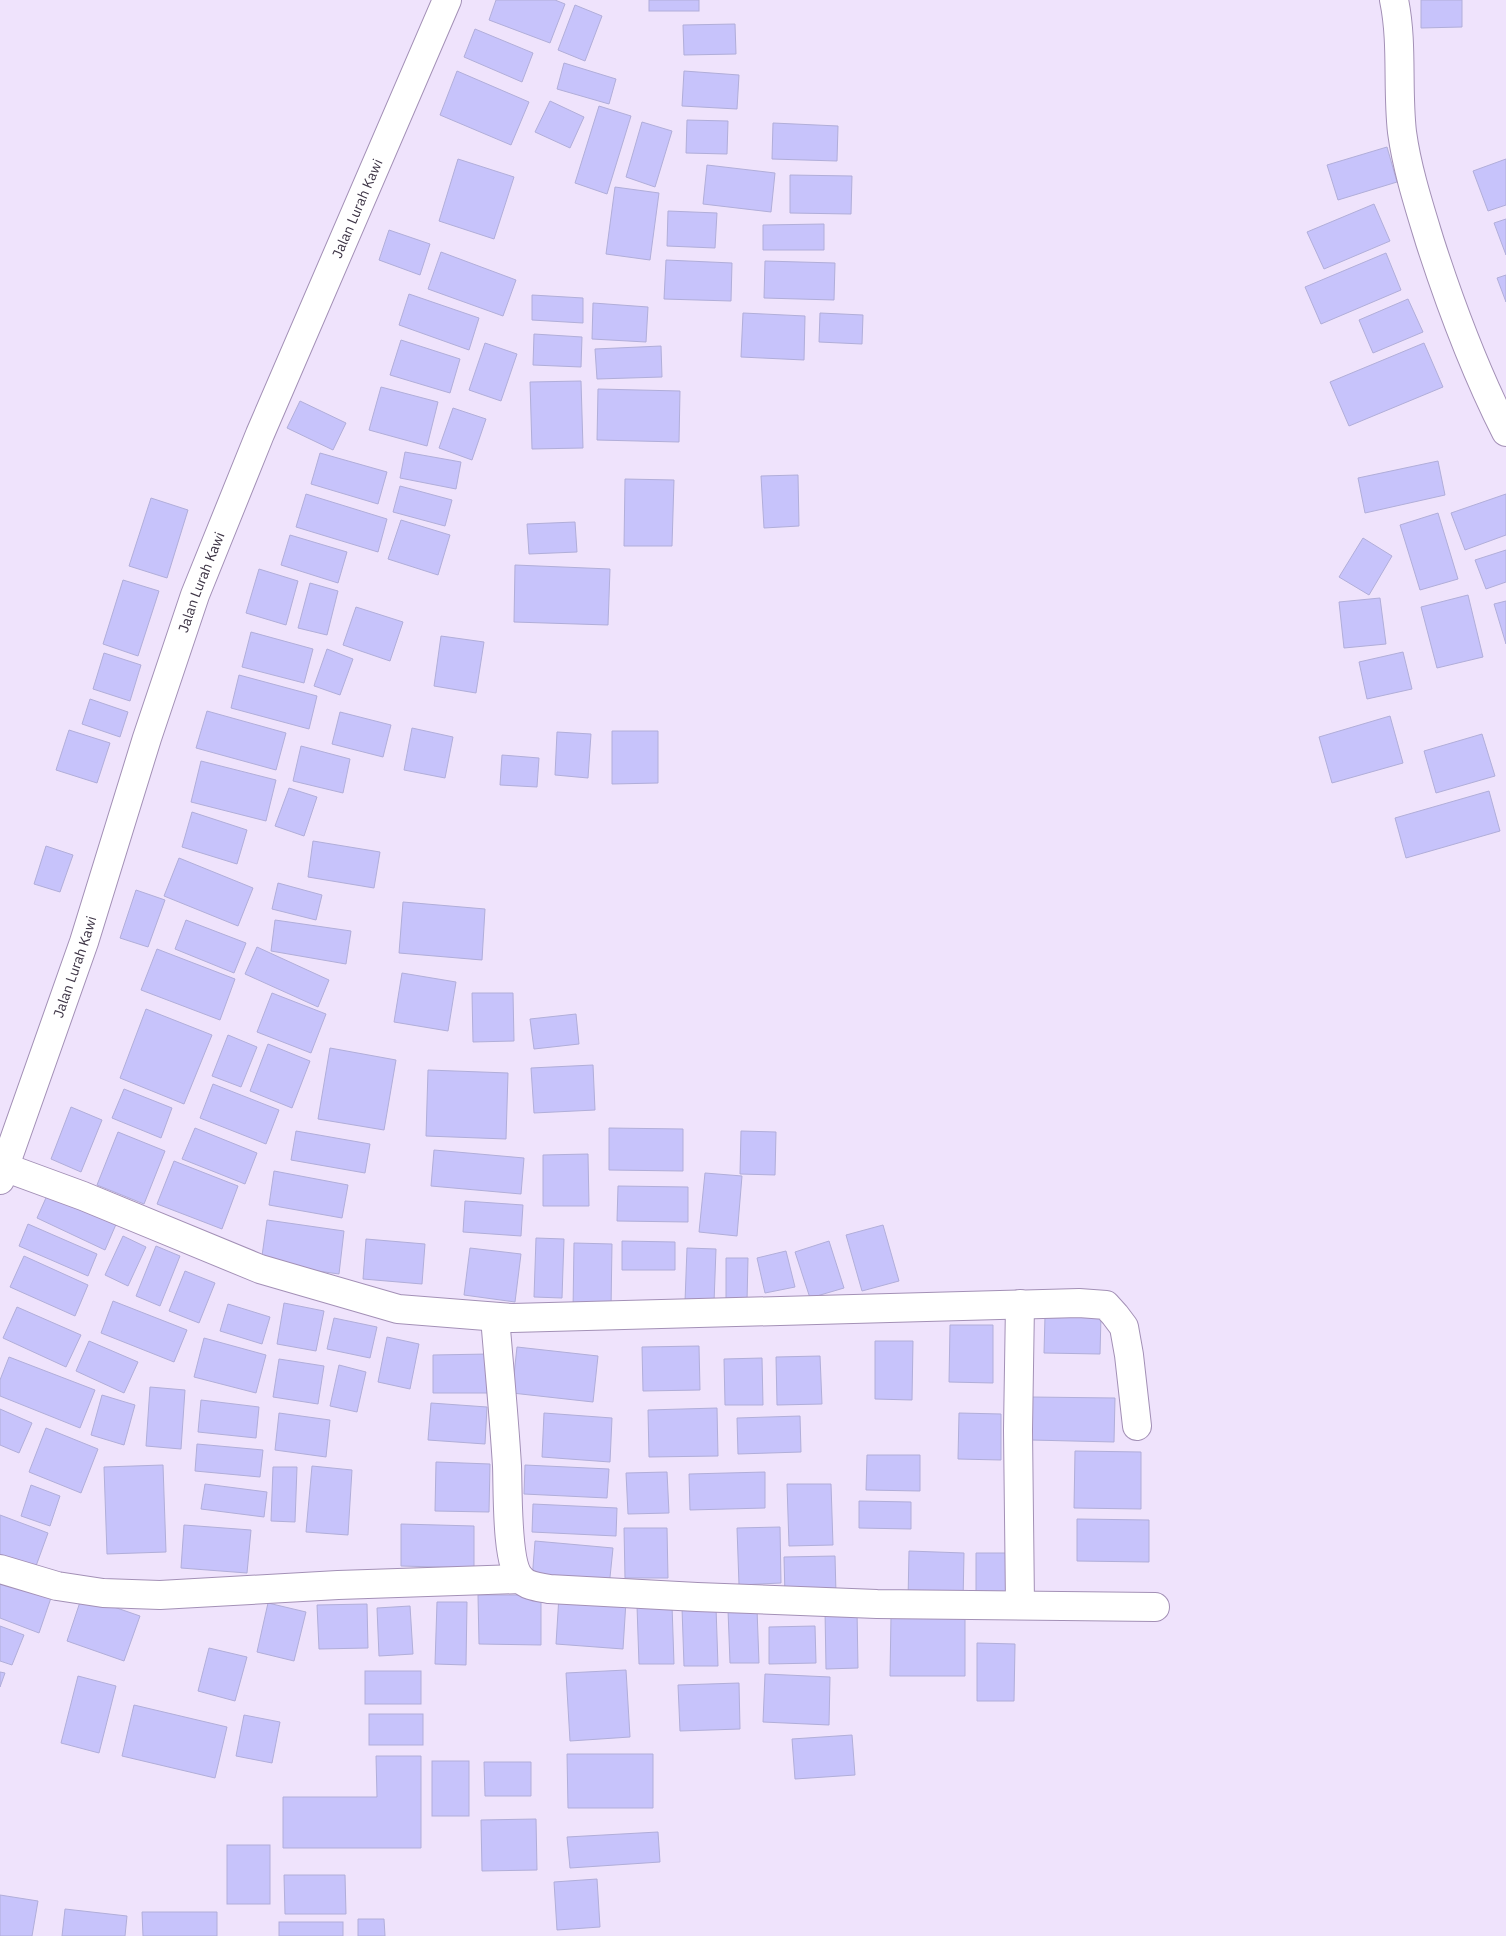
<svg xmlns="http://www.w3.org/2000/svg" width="1506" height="1936" viewBox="0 0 1506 1936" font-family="'IBM Plex Sans',sans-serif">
  <rect width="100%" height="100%" fill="#efe3fc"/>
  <g fill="#c7c3fb" stroke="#b1aed9">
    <polygon points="496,0 555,0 565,4 550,43 489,20"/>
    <rect x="649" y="0" width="50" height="11"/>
    <polygon points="1421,0 1462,0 1462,27 1421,28"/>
    <polygon points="575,5 602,16 585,61 558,50"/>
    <polygon points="735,24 736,54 684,55 683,25"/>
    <polygon points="475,29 533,53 522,82 464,57"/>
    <polygon points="564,63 616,79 609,104 557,89"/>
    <polygon points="457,71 529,102 511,145 440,115"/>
    <polygon points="684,71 739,75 737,109 682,106"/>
    <polygon points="550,101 584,117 570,148 535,132"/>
    <polygon points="599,106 631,116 607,194 575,183"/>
    <polygon points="687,120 728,121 727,154 686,153"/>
    <polygon points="642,122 672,131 655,187 626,177"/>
    <polygon points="773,123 838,126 837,161 772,159"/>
    <polygon points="1387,147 1397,182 1338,200 1327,165"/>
    <polygon points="458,159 514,177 494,239 439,221"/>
    <polygon points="1506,159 1506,205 1488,211 1473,171"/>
    <polygon points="707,165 775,173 771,212 703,204"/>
    <polygon points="790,175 852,176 851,214 790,213"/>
    <polygon points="615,187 659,193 650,260 606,254"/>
    <polygon points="1374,204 1390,241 1324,269 1307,232"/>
    <polygon points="668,211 717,213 715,248 667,246"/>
    <polygon points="1506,219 1506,255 1494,223"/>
    <polygon points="824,224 824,250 763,250 763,225"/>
    <polygon points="389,230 430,244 420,275 379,260"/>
    <polygon points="441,252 516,280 503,316 428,289"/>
    <polygon points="1386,253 1401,290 1321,324 1305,287"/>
    <polygon points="666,260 732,263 731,301 664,299"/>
    <polygon points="765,261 835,263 834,300 764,298"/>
    <polygon points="1506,275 1506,302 1497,278"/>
    <polygon points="409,294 479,318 469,350 399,325"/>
    <polygon points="532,295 583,298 583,323 532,320"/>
    <polygon points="1408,299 1423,332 1373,353 1359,320"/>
    <polygon points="593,303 648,307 646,342 592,339"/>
    <polygon points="743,313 805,316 804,360 741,357"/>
    <polygon points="820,313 863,315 862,344 819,342"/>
    <polygon points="534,334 582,337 581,367 533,365"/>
    <polygon points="401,340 460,359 450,393 390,375"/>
    <polygon points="485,343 517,354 501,401 469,390"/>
    <polygon points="1424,343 1443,387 1349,426 1330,382"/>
    <polygon points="661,346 662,377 597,379 595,349"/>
    <polygon points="581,381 583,448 532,449 530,382"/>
    <polygon points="381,387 438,402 427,446 369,430"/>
    <polygon points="598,389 680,391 679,442 597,440"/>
    <polygon points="300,401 346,423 333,450 287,428"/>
    <polygon points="453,408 486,419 472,460 439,448"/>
    <polygon points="405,452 461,462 456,489 400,478"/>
    <polygon points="320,453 387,472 378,504 311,484"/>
    <polygon points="1438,461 1445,495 1365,513 1358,478"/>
    <polygon points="798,475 799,526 764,528 761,476"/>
    <polygon points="625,479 674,480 672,546 624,546"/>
    <polygon points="400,486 452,500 445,526 393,512"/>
    <polygon points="306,494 387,519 378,552 296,527"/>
    <polygon points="1506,494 1506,535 1465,550 1451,513"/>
    <polygon points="151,498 188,510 167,578 129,566"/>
    <polygon points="1438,513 1458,579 1420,590 1400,525"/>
    <polygon points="401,520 450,535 438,575 388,559"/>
    <polygon points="575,522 577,552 529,554 527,524"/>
    <polygon points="290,535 347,552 338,583 281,565"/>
    <polygon points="1363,538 1392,556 1369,595 1339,577"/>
    <polygon points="1506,550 1506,582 1486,589 1475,560"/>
    <polygon points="515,565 610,569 608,625 514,622"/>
    <polygon points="259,569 298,581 286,625 246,613"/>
    <polygon points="123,580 159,591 138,656 103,644"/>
    <polygon points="310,583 338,591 327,635 298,628"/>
    <polygon points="1468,595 1483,657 1437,668 1421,607"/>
    <polygon points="1380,598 1386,644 1344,648 1339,602"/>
    <polygon points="1506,601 1506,644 1494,604"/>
    <polygon points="356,607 403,622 390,661 343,645"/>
    <polygon points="251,632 313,649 304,683 242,667"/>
    <polygon points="441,636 484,642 476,693 434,686"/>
    <polygon points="327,649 353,659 340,695 314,686"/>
    <polygon points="1403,652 1412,689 1367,699 1359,662"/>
    <polygon points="104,653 141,665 130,701 93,689"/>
    <polygon points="239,675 317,696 309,729 231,708"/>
    <polygon points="90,699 128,712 120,737 82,724"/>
    <polygon points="207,711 286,733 276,770 196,748"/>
    <polygon points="340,712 391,725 383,757 332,744"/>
    <polygon points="1390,716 1403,763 1332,783 1319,737"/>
    <polygon points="412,728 453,737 445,778 404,770"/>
    <polygon points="69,730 110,743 97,783 56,770"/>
    <polygon points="612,731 658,731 658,783 612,784"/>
    <polygon points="557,732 591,734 588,778 555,775"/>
    <polygon points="1482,734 1495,776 1436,793 1424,751"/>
    <polygon points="301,746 350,759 343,793 293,781"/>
    <polygon points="502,755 539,758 537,787 500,785"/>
    <polygon points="201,761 276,780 266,821 191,802"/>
    <polygon points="289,788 317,797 304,836 275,826"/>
    <polygon points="1489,791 1500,831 1406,858 1395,818"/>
    <polygon points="192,812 247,830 237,864 182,847"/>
    <polygon points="313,841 380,852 374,888 308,877"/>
    <polygon points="46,846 73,855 60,892 34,884"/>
    <polygon points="179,858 253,888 238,926 164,896"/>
    <polygon points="278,883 322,895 316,920 272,909"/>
    <polygon points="136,890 165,900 148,947 120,938"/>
    <polygon points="403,902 485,909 482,960 399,953"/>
    <polygon points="186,920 246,943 234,973 175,949"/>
    <polygon points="275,920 351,931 346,964 271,951"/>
    <polygon points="257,947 329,980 318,1007 245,974"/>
    <polygon points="157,949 235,979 220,1020 141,990"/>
    <polygon points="402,973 456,982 448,1031 394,1022"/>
    <polygon points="272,993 326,1014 311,1053 257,1032"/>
    <polygon points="472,993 513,993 514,1041 473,1042"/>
    <polygon points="146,1009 212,1035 184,1104 120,1078"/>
    <polygon points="576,1014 579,1044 534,1049 530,1019"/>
    <polygon points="228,1035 257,1047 241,1087 212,1076"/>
    <polygon points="268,1044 310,1061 292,1108 250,1091"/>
    <polygon points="330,1048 396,1060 384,1130 318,1119"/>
    <polygon points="593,1065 595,1110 534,1113 531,1068"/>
    <polygon points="428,1070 508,1073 506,1139 426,1136"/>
    <polygon points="213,1084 279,1110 266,1144 200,1118"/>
    <polygon points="124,1089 172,1108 161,1138 112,1118"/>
    <polygon points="71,1107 102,1120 81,1172 51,1159"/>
    <polygon points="195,1128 257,1153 245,1184 182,1159"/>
    <polygon points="609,1128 683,1129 683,1171 609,1170"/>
    <polygon points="296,1131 370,1144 365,1173 291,1160"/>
    <polygon points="741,1131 776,1132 775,1175 740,1174"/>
    <polygon points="118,1132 165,1151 144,1204 97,1185"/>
    <polygon points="434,1150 524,1158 521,1194 431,1186"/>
    <polygon points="588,1154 589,1206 543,1206 543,1155"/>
    <polygon points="174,1161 238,1186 222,1229 157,1204"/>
    <polygon points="274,1171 348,1185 342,1218 269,1205"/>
    <polygon points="705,1173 742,1176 737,1236 699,1232"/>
    <polygon points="618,1186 688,1187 688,1222 617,1221"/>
    <polygon points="49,1191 117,1222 105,1250 37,1218"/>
    <polygon points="465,1201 523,1205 521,1236 463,1232"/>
    <polygon points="267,1220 344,1231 339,1274 261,1263"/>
    <polygon points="28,1224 97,1254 88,1276 19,1246"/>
    <polygon points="883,1225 899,1281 862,1291 846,1235"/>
    <polygon points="123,1236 146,1247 128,1286 105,1275"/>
    <polygon points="536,1238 564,1239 562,1298 534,1297"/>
    <polygon points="366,1239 425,1244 422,1284 363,1279"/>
    <polygon points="622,1241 675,1242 675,1270 622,1270"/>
    <polygon points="829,1241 844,1288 810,1298 795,1252"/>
    <polygon points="574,1243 612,1244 611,1310 573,1310"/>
    <polygon points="156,1246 180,1256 160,1306 136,1296"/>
    <polygon points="470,1248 521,1254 515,1302 464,1295"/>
    <polygon points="687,1248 716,1249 714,1303 685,1302"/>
    <polygon points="786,1251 795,1287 765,1293 757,1258"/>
    <polygon points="24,1256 88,1285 75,1316 10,1287"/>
    <polygon points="726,1258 748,1258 747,1302 726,1302"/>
    <polygon points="185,1271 215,1283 199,1323 169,1311"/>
    <polygon points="113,1301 187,1330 174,1362 101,1333"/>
    <polygon points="284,1303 324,1311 316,1351 277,1344"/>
    <polygon points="228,1304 270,1317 262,1344 220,1331"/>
    <polygon points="17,1307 81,1335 66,1367 3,1338"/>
    <polygon points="1045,1316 1101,1316 1100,1354 1044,1353"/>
    <polygon points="334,1318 377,1327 370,1358 327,1349"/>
    <polygon points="950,1325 993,1325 993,1383 949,1382"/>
    <polygon points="387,1337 419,1344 410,1389 378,1382"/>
    <polygon points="204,1338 266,1355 256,1393 194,1377"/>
    <polygon points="89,1341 138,1362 124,1393 76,1371"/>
    <polygon points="875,1341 913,1341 912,1400 875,1399"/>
    <polygon points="699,1346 700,1390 643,1391 642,1347"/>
    <polygon points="517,1347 598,1356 593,1402 512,1393"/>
    <polygon points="489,1354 489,1393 433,1393 433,1355"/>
    <polygon points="820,1356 822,1404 777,1405 776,1357"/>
    <polygon points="9,1357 95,1390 80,1428 0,1396 0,1380"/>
    <polygon points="762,1358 763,1405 725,1405 724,1359"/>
    <polygon points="279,1359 324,1366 318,1404 273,1397"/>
    <polygon points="339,1365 366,1372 357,1412 330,1406"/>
    <polygon points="150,1387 185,1390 181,1449 146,1446"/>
    <polygon points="102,1395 135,1405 124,1445 91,1435"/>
    <polygon points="1031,1397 1115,1398 1114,1442 1031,1440"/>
    <polygon points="201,1400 259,1407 256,1438 198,1432"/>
    <polygon points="431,1403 487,1407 485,1444 428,1440"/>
    <polygon points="717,1408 718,1456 649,1457 648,1410"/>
    <polygon points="0,1409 32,1423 19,1453 0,1445"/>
    <polygon points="279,1413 330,1420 326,1457 275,1450"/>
    <polygon points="544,1413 612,1418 610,1462 542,1457"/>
    <polygon points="959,1413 1001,1414 1001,1460 958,1459"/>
    <polygon points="800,1416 801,1452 738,1454 737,1418"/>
    <polygon points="46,1428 98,1449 81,1493 29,1472"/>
    <polygon points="197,1444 263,1450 260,1477 195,1471"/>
    <polygon points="1075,1451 1141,1452 1141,1509 1074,1508"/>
    <polygon points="867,1455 920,1455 920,1491 866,1490"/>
    <polygon points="436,1462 490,1464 489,1512 435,1511"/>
    <polygon points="163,1465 166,1552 107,1554 104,1467"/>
    <polygon points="525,1465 609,1469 607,1498 524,1494"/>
    <polygon points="312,1466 352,1470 348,1535 306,1532"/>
    <polygon points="273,1467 297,1467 295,1522 271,1521"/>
    <polygon points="667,1472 669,1513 628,1514 626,1473"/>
    <polygon points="765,1472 765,1508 690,1510 689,1474"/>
    <polygon points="205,1484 267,1492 264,1517 201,1509"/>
    <polygon points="787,1484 831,1484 833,1545 789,1546"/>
    <polygon points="31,1485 60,1496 50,1526 21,1516"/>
    <polygon points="859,1501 911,1502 911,1529 859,1528"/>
    <polygon points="533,1504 617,1508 616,1536 532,1532"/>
    <polygon points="0,1515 48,1533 32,1577 0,1565"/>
    <polygon points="1077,1519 1149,1520 1149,1562 1077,1561"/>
    <polygon points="401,1524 474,1526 474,1568 401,1566"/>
    <polygon points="184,1525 251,1530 247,1573 181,1568"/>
    <polygon points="780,1527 781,1583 739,1585 737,1528"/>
    <polygon points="624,1528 667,1528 668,1578 625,1578"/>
    <polygon points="535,1541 613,1548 609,1587 532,1580"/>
    <polygon points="909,1551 964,1553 963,1602 908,1601"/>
    <polygon points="976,1553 1008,1553 1008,1599 976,1598"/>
    <polygon points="835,1556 836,1594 785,1596 784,1557"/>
    <polygon points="0,1572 53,1592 39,1633 0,1618"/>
    <polygon points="478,1595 541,1595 541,1645 479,1644"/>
    <polygon points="82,1596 140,1616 124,1661 67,1641"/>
    <polygon points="559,1596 626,1601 623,1649 556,1644"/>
    <polygon points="437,1602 467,1602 466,1665 435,1664"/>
    <polygon points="268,1603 306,1612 294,1661 257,1652"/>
    <polygon points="367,1604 368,1648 319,1649 317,1605"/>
    <polygon points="672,1605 674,1664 639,1664 637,1606"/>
    <polygon points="410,1606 413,1654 379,1656 377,1608"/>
    <polygon points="716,1607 718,1666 684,1666 682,1608"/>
    <polygon points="757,1609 759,1663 730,1663 728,1610"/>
    <polygon points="825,1610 857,1610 858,1668 826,1669"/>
    <polygon points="891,1616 965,1617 965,1676 890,1676"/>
    <polygon points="0,1626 24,1635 12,1665 0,1661"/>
    <polygon points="815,1626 816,1663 769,1664 769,1627"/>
    <polygon points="977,1643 1015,1644 1014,1701 977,1701"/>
    <polygon points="209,1648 247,1657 235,1701 198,1691"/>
    <polygon points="626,1670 630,1737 570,1741 566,1673"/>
    <rect x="365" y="1671" width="56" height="33"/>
    <polygon points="0,1672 5,1673 0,1687"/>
    <polygon points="765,1674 830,1677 829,1725 763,1722"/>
    <polygon points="78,1676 116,1686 99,1753 61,1743"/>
    <polygon points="739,1683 740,1729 680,1731 678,1685"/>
    <polygon points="134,1705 227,1727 215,1778 122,1756"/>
    <rect x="369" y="1714" width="54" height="31"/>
    <polygon points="244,1715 280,1722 272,1763 236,1756"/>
    <polygon points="852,1735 855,1775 795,1779 792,1739"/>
    <polygon points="567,1754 653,1754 653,1808 568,1808"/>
    <polygon points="376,1756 421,1756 421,1848 283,1848 283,1797 377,1797"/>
    <rect x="432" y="1761" width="37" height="55"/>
    <polygon points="484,1762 531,1762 531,1796 485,1796"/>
    <polygon points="536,1819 537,1870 482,1871 481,1820"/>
    <polygon points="658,1832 660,1862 570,1868 567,1837"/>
    <rect x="227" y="1845" width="43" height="59"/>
    <polygon points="284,1875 345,1875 346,1914 285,1914"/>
    <polygon points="597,1879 600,1927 557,1930 554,1882"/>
    <polygon points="0,1895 38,1901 32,1936 0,1936"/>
    <polygon points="65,1909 127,1916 125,1936 62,1936"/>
    <polygon points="142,1912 217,1912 217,1936 143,1936"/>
    <polygon points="358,1919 384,1919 385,1936 358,1936"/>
    <rect x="279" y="1922" width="64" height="14"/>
  </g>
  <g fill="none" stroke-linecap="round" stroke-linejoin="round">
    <defs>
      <g id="street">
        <path d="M1394,0C1403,43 1397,88 1402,132C1407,169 1419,206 1430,242C1451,307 1475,371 1506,432"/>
        <polyline points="4,1167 83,1196 260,1269 398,1309 512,1318 1079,1303 1106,1305 1115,1315 1124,1327 1129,1355 1137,1426"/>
        <polyline points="1020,1304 1018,1430 1020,1604"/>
        <path d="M495,1317C499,1366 504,1416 507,1466C508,1488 506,1564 521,1579C528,1587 540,1587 549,1589L697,1597L877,1604L1155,1607"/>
        <polyline points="0,1569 57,1586 103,1593 160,1595 338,1585 521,1579"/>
      </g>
      <g id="secondary">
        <path id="s1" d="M0,1180L84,942L147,738L195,595L260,434L447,0"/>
      </g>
    </defs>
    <use href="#street" stroke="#a390b6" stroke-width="30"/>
    <use href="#secondary" stroke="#a390b6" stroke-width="30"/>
    <use href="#street" stroke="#fff" stroke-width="28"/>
    <use href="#secondary" stroke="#fff" stroke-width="28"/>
  </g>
  <g text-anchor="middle" stroke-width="4" stroke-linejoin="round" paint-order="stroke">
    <g font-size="14" fill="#3d3445" stroke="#efe3fc">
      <text dy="5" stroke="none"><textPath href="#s1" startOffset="1036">Jalan Lurah Kawi</textPath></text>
      <text dy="5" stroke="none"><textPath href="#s1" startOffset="631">Jalan Lurah Kawi</textPath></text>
      <text dy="5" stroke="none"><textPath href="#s1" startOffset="226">Jalan Lurah Kawi</textPath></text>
    </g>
  </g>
</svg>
